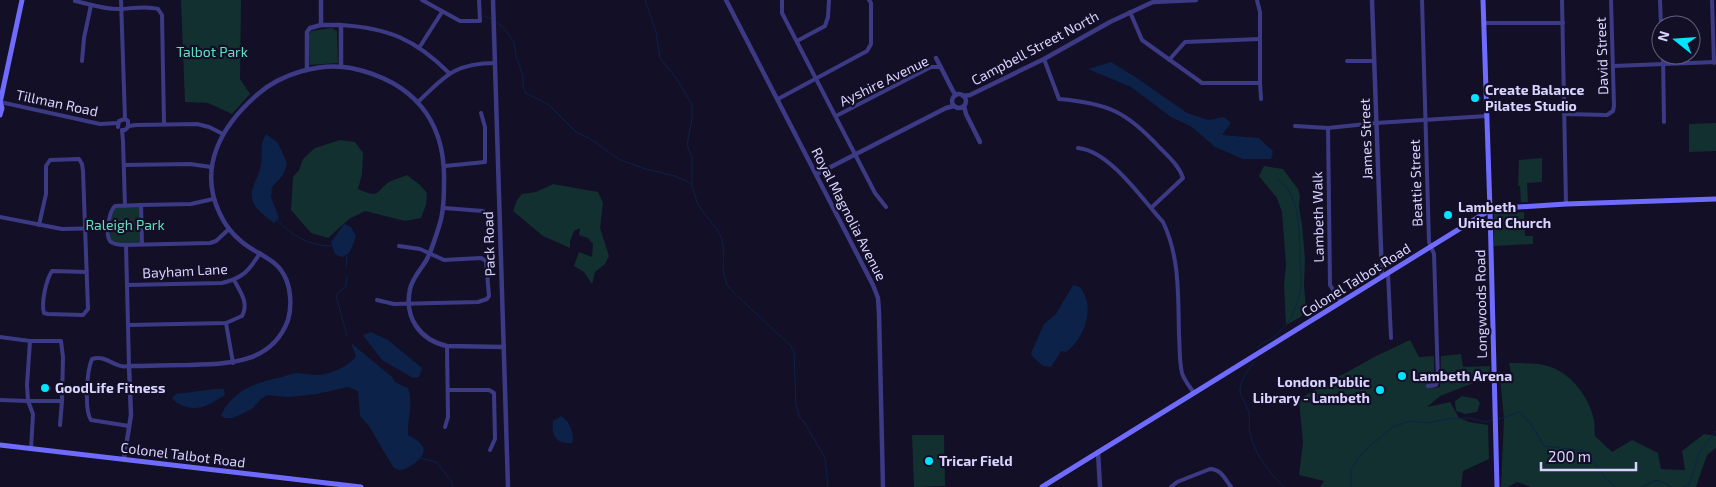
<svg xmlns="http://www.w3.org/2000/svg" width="1716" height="487" viewBox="0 0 1716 487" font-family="'Exo 2',sans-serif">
  <rect width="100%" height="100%" fill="#130f26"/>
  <g fill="#12302f">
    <polygon points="181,0 241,0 240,79 250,94 232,114 208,103 185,102"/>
    <polygon points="331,28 337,31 338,63 310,65 309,35 311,31"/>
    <polygon points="1716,123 1716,151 1689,152 1689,124"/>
    <path d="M340,140L355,142L363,153L362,174L358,189C382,200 375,190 391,181C396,179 402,177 407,175L420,185L427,193L426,205L421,218L405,221L365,211L349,219L328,238L311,233L291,210L293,177L299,170L303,159L315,148Z"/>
    <polygon points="1542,158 1542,182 1527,183 1528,202 1521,202 1520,186 1518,186 1519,160"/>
    <polygon points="1264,166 1283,169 1298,189 1300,196 1299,207 1302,225 1305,259 1304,284 1306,310 1301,317 1286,325 1284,285 1286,265 1282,212 1277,198 1259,176"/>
    <polygon points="553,184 598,192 603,203 600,228 609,256 605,264 595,272 592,284 584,272 574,266 579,252 592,257 593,244 588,238 579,235 580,228 574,231 570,241 570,248 543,236 513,211 517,200 522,194 536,192"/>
    <polygon points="141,205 142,244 114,244 109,238 110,211 115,206"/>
    <polygon points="1524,212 1525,236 1533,236 1533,244 1494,246 1494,214"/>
    <polygon points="1410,340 1419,357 1434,356 1434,388 1440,387 1441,356 1461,354 1463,367 1490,366 1489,377 1440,396 1427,407 1450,402 1459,418 1469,422 1488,425 1489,459 1463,471 1461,487 1320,487 1324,481 1299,475 1303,443 1299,399 1374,357"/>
    <path d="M1509,363C1520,363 1533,363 1544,365C1569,370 1589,396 1594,420C1595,425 1594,431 1595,436L1612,452L1632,440L1658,453L1661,469L1685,470L1682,451L1704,434L1716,436V448L1707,455L1696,487H1531L1517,482L1508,487H1501L1504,419L1500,377H1512Z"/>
    <polygon points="1462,396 1477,399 1480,403 1477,412 1465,414 1456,411 1455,401"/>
    <polygon points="912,435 944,435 945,486 914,487"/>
  </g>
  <g fill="#0c2248">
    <polygon points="1111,62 1137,78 1187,113 1208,120 1224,117 1231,123 1222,135 1259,138 1273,151 1271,159 1243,159 1215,147 1192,127 1171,117 1131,87 1088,69"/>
    <path d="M266,134L278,143L287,163L283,175L272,187L271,197L279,218L274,223C262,214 247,204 253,188C255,180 260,173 261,165C263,152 259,146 266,134Z"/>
    <path d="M344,224L351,227L356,236C352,246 352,255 341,257L335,254L331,242Z"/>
    <path d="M1073,285L1080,287C1096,307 1085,338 1066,352L1061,351L1051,367L1043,366L1032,356L1031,353L1044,324L1056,314Z"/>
    <polygon points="371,332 388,340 422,368 419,377 413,378 382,360 363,335"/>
    <path d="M351,343L392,377L395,382L408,388C414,405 407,418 408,435C413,438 420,441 423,447C428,456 408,470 400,470C399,470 394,468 393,467L369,426L360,416L358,391L348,387L317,394L288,397L267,395L260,400L252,409L233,418H224L221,415C233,391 253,384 277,378C283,377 290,374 296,373C303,373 311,375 319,375C331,374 349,366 356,356Z"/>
    <path d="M215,389H224L225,395C210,404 199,413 181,405C177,403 175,402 172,398L176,394Z"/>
    <path d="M561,416C570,420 575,436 572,443C556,444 551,436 553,421Z"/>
  </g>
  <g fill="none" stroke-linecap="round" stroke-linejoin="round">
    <g stroke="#0c2248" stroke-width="1">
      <polyline points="645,0 656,32 660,58 677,79 692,105 692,118 687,145 692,157 692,186 698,205 718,231 722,239 724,254 723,270 727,285 736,295 791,346 794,352 796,405 799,416 806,425 825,458 828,487"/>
      <polyline points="485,16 491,19"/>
      <polyline points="495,21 503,27 514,42 516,56 523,76 523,87 526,93 549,105 576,132 589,138 620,160 646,169 675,176 692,184"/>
      <path d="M277,220C292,236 309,246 332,246"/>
      <polyline points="346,267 347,256"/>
      <polyline points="347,276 346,286 336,295 347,336"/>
      <path d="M1257,348C1261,342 1267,342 1272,338C1278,334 1284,327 1289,321C1294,313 1299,299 1301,289C1302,279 1301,271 1300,262C1299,234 1302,197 1278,179"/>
      <path d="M1255,361C1249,368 1239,382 1240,392C1241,398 1248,406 1249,413C1250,418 1249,423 1249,428C1252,451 1269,472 1284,487"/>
      <polyline points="1496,420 1519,412 1530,422 1544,446 1586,451 1606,479 1616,487"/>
      <polyline points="420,458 436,462 450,479 453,487"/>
      <polyline points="1351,487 1351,469 1364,451 1393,427 1410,421 1428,423 1446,419 1470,418 1485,422 1492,420"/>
      <polyline points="1641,487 1657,480 1672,487"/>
      <polyline points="1683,487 1689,485 1699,453 1716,431"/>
    </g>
    <g stroke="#3d3a85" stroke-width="4">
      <polyline points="121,0 125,119"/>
      <polyline points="422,0 460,21 480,21 479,0"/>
      <polyline points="782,0 782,13 875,193 886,207"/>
      <polyline points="1422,0 1429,242 1434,254 1438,380 1436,385 1428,386"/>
      <polyline points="1562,0 1566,204"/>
      <polyline points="1660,0 1661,25"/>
      <polyline points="1712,0 1714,63"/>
      <path d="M75,1C90,4 103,9 118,9C131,9 145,5 158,9L162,15L164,124"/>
      <polyline points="1130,12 1142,40 1202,83 1260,83 1260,12 1257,0"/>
      <polyline points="1484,23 1563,23"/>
      <path d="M341,25C388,28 415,39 449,73"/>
      <polyline points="797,41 825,26 828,17 829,0"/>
      <polyline points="419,48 442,12"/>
      <polyline points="1663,55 1664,122"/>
      <path d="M1044,59L1059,99C1108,103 1127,112 1160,148C1169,157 1179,166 1183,178L1151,208"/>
      <polyline points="1169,60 1185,42 1260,39"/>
      <polyline points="82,61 84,38 91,5"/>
      <polyline points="1347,61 1374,61"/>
      <polyline points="1613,66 1716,62"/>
      <polyline points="1260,83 1261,99"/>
      <polyline points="778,99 867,51 871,44 871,3 869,0"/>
      <polyline points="0,102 100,124 118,123"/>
      <path d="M418,102C445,76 455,63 495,63"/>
      <polyline points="1564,114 1607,115 1613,111 1614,106 1611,0"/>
      <polyline points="836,116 931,67 941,67"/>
      <polyline points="129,126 136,125 197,124 209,127 223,134"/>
      <polyline points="1295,126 1328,128 1376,123 1487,116"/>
      <polyline points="118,127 119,121 125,119 128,121 128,127 125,130 122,130"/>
      <polyline points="1328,128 1330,285 1341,302"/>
      <polyline points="122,130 123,141 125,206"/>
      <path d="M1078,148C1110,151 1142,199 1163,222C1180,257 1178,297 1179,335C1180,348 1179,361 1182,373C1184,380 1190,387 1194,393"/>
      <polyline points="125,165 190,164 211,167"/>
      <polyline points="445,166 485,162 485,127 481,113"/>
      <polyline points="141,205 191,204 213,199"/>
      <polyline points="444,208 483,211"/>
      <polyline points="0,217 62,229 109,228"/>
      <path d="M39,225L46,194V166L50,160L79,159L82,164L83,171L88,309L83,315L48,314L44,313C41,303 46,280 52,271L87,272"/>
      <path d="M142,244L141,205L115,206C109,211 105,235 110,241C113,245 121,245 126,245L210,243L216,241L229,229"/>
      <path d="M126,245L129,366C114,369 107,354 92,359C87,370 84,410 91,420L129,426"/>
      <polyline points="1388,273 1391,338"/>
      <path d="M127,285L222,283C243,278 249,271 260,253"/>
      <polyline points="377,300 394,304 478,302 487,299 489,296 486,261 481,258 444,260 420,249 399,246"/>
      <polyline points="226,323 233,363"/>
      <path d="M129,325L226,323L242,316C249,303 241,293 234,280"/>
      <polyline points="0,337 30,341 27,385 28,401 0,400"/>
      <polyline points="30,341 61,341 63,357 62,401 28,401 33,414 31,449"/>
      <polyline points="448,390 489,390 494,393 495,439 490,450"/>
      <polyline points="60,425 62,401"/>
      <polyline points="445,427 448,417 447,346"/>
      <path d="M1171,487L1177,482L1210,469C1221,469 1225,479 1231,487"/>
    </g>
    <g stroke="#3d3a85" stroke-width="4.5">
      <polyline points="493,0 508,487"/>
      <polyline points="726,0 873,285 878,298 879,313 883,487"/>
      <polyline points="1372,0 1382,277"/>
      <polyline points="321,25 341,25 341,67"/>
      <polyline points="936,58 953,91 956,95"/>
      <polyline points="307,70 307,32 310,28 321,25 321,0"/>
      <circle cx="959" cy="101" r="7"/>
      <polyline points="963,96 970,95 1044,59 1110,22 1153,2 1196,0"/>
      <polyline points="964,106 966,114 980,142"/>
      <polyline points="817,174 946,108 954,106"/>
      <polyline points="1098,452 1100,487"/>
      <path d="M124,459L131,415L129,366C149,366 168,365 188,365C228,364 272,364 288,320C292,307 291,287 284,275C275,258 256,254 242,242C232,234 225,225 220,214C197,167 222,125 258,94C281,74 320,62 351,68C412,81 446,119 444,183C444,196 444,210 440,223C436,236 432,250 426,261C420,270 412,279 410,289C404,318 420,340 447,346L504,347"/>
    </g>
    <g stroke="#6f6bff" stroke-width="5">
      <polyline points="1483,0 1490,210 1497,487"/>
      <polyline points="0,103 22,0"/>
      <polyline points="0,115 2,108 0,102"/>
      <polyline points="0,445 361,487"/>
      <polyline points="1042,487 1490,210 1503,208 1566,204 1716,199"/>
    </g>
  </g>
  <g fill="#00e5ff" stroke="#130f26" stroke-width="2">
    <circle cx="1475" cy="98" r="5"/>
    <circle cx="1448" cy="215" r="5"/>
    <circle cx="1402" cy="376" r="5"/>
    <circle cx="45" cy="388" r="5"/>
    <circle cx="1380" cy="390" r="5"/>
    <circle cx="929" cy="461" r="5"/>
  </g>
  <g text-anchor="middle" stroke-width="4.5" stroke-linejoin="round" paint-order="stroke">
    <g font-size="14" fill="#d9d4ff" stroke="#130f26">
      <text transform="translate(1035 48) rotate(-28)" y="5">Campbell Street North</text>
      <text transform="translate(1602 56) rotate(-92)" y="5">David Street</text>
      <text transform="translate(884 81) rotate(-26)" y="5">Ayshire Avenue</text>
      <text transform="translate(57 103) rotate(12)" y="5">Tillman Road</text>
      <text transform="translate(1366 139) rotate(-92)" y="5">James Street</text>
      <text transform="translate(1416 183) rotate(-92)" y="5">Beattie Street</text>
      <text transform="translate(849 214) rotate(63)" y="5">Royal Magnolia Avenue</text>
      <text transform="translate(1318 217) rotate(-91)" y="5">Lambeth Walk</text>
      <text transform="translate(489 244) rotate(-92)" y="5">Pack Road</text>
      <text transform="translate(185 271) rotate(-3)" y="5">Bayham Lane</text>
      <text transform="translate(1356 280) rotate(-32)" y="5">Colonel Talbot Road</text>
      <text transform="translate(1481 304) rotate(-91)" y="5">Longwoods Road</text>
      <text transform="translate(183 455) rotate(7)" y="5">Colonel Talbot Road</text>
    </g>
    <g font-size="14" fill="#5fe0c0" stroke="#130f26">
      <text x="212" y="57">Talbot Park</text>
      <text x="125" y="230">Raleigh Park</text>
    </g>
    <g font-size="14" font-weight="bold" fill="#d9d4ff" stroke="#130f26" text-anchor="start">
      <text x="1485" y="95">Create Balance<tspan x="1485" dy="16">Pilates Studio</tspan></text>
      <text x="1458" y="212">Lambeth<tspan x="1458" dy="16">United Church</tspan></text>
      <text x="1412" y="381">Lambeth Arena</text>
      <text x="1370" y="387" text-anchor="end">London Public<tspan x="1370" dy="16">Library - Lambeth</tspan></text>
      <text x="55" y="393">GoodLife Fitness</text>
      <text x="939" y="466">Tricar Field</text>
    </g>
  </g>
  <g transform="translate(1676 40) rotate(287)"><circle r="24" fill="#130f26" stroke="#625e7d"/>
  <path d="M0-4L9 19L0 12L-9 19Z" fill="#00e5ff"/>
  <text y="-8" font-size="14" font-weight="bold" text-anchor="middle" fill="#d9d4ff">N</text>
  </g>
  <path d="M1541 462v8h95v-8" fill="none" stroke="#d9d4ff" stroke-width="2.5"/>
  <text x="1548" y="462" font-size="15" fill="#d9d4ff" stroke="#130f26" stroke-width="4" paint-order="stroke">200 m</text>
</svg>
